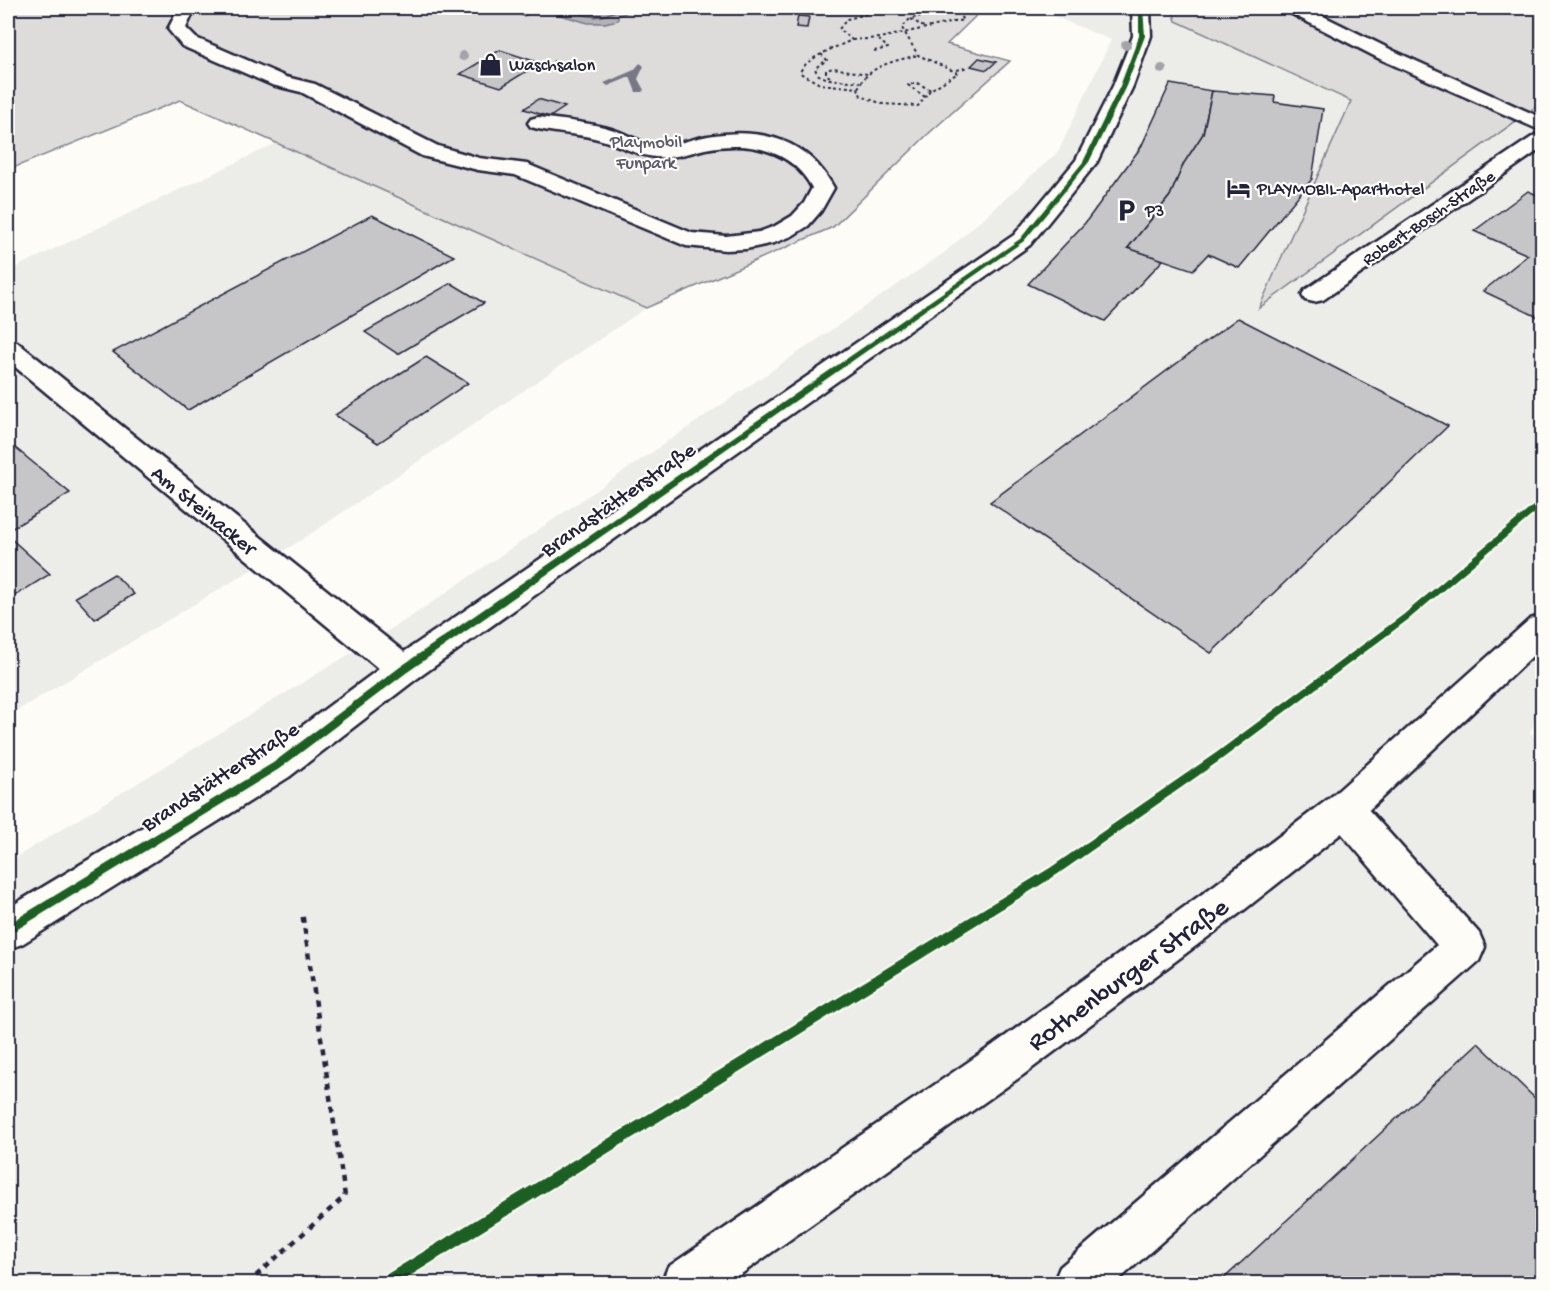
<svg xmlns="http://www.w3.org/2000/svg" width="1550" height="1291" viewBox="0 0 1550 1291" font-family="'Gochi Hand',sans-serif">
  <rect width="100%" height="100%" fill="#fdfcf7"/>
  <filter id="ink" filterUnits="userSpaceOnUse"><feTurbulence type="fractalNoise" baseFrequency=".0167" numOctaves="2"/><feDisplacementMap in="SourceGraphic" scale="12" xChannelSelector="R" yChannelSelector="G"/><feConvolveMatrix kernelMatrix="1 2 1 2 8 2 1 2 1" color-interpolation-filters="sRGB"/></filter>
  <g filter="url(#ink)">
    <g fill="#ecece9">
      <polygon points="1034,8 1172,8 1176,21 1351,101 1260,307 1542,102 1542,706 1530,733 1542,743 1542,1283 8,1284 8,862 409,618 944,253 1058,152 1111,40"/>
      <polygon points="277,143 646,308 303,539 8,716 8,271"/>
    </g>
    <g fill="#dddcdb" stroke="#807f8b" stroke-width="1.5">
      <polygon points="8,8 984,8 947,44 1010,61 927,135 833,227 646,308 180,100 8,170"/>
      <polygon points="1172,8 1542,8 1542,102 1259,308 1351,101 1176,21"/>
    </g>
    <polygon fill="#b2b2b7" stroke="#787885" stroke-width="1.5" points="536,8 645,8 634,9 618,16 618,20 605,23 588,23"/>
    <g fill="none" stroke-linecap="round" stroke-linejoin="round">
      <path stroke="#5c5c6d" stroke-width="1.5" d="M558,8C586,14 594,24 620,8"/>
      <polygon fill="#787885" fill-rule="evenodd" points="640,63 644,66 638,79 644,90 642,92 636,92 630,77 608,86 604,83 634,70"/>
    </g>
    <g fill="#c6c6c8" stroke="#22223b" stroke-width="1.5">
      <polygon points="509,8 536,8 539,9 523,16"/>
      <polygon points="798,16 809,17 807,28 796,27"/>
      <polygon points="500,50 540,63 501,87 460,74"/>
      <polygon points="979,58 996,62 987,70 971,66"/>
      <polygon points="1170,84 1212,91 1203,134 1184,163 1170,196 1128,248 1163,260 1105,321 1028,284 1085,223 1141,147"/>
      <polygon points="1212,91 1275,96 1274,102 1323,109 1312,179 1239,268 1208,254 1193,270 1128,248 1170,196 1184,163 1203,134"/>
      <polygon points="538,99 565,107 550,117 524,109"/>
      <polygon points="1528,191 1542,197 1542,319 1483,291 1528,255 1474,231"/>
      <polygon points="372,215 454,256 188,410 113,352"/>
      <polygon points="451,283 484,303 398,354 365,332"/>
      <polygon points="1238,318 1448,426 1211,653 990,502"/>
      <polygon points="426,357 468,383 378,443 335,415"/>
      <polygon points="8,442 70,493 8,531"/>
      <polygon points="8,536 50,574 8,600"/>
      <polygon points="114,574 134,594 95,619 75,597"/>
      <polygon points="1478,1043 1542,1105 1542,1284 1218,1284"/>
    </g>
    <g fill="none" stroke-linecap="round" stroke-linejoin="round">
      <defs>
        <g id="minor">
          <path d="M179,8H200L192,15L186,28L196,38L286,77L315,84L438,146L479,158L527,164L692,233L726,236L759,232L775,226L792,216L804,203L812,188C791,148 746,141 705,149C689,153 672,159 655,157C633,155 615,142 594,138C573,133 551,133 531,127L528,123L531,119L538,117C562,120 587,122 611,129C625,133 639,142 654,145C672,147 691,139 708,136C761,127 808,139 834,188L821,211L808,226L792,236L774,243L746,249L726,250L686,246L515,175L478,170L422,156L301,92L272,85L182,46L168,29Z"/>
          <polygon points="1132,8 1150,8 1151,36 1133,86 1097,162 1030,245 415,680 289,777 22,944 8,949 8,908 263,755 379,669 8,361 8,340 17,342 404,652 1014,235 1076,160 1113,86 1133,36"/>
          <polygon points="1285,8 1307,8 1394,51 1542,118 1542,131 1380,59 1288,12"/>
          <polygon points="1542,133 1542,148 1323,300 1314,302 1305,300 1302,295 1305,290 1535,135"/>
          <polygon points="1344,793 1357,797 1479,933 1485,947 1479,961 1114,1284 1053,1284 1060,1267 1437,945 1331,821 1326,809 1331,797"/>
        </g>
        <polygon id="major" points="1542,615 1542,647 1357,821 1244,910 1023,1075 727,1284 661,1284 668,1267 993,1045 1216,884 1331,797 1530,619"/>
      </defs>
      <use href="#minor" stroke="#22223b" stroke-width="5"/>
      <use href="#major" stroke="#22223b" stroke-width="5"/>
      <g stroke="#22223b" stroke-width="2" stroke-dasharray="3 3" stroke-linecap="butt">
        <path d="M890,8L847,19L839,29L852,40C839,46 803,59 800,73L820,84L858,88L861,96L883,104L918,106L930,90L958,73L918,55L902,28L910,19L936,12L938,8"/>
        <polyline points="914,10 919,8"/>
        <polyline points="936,12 968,8"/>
        <polyline points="911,19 925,28"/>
        <polyline points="852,40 880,38 963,20 956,11"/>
        <polyline points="874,51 888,48 879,40"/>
        <polyline points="821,54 827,60 815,68 817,74 828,79 860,82"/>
        <polyline points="553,61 572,67"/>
        <polyline points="957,70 968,67"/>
        <polyline points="830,77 826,74 826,70 833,68 867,74"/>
        <path d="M858,88C869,65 895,61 918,55"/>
        <polyline points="925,97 908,85 917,83 931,90"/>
      </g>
      <polyline stroke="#22223b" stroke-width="4.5" stroke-dasharray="6 6" stroke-linecap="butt" points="247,1284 345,1196 302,912"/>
      <use href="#minor" fill="#fdfcf7" fill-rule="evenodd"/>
      <use href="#major" fill="#fdfcf7" fill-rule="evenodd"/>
      <defs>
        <g id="cycleway">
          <polygon points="1139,8 1143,8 1145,36 1126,86 1089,162 1024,241 406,673 279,769 8,935 8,924 273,763 400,667 1020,239 1083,162 1120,86 1139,36"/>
          <polygon points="1542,500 1542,507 1409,619 1222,759 1058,874 397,1284 378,1284 379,1279 1050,868 1216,753 1403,615 1539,501"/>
        </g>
      </defs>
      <use href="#cycleway" stroke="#fdfcf7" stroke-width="4"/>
      <use href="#cycleway" fill="#1b5e20" fill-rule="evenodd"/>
    </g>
    <g fill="#a3a3aa">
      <circle cx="1126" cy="45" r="5"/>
      <circle cx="463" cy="56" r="5"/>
      <circle cx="1162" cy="69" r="5"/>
    </g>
  </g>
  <defs>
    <symbol id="shop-bare" viewBox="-9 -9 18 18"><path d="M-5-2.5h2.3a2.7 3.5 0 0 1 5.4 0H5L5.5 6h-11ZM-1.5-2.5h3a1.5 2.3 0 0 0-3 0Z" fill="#22223b" stroke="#fdfcf7" stroke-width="2.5" paint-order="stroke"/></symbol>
    <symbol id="hotel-bare" viewBox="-9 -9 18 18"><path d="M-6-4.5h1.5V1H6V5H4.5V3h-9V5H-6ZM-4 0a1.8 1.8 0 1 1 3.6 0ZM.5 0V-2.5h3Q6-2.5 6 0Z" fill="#22223b" stroke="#fdfcf7" stroke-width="2.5" paint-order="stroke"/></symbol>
    <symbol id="parking-bare" viewBox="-9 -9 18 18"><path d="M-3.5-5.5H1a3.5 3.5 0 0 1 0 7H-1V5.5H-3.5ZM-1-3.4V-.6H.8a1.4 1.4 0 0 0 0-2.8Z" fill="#22223b" stroke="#fdfcf7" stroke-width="2.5" paint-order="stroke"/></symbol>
  </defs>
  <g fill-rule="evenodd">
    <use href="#shop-bare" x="474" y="48" width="33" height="33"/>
    <use href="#hotel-bare" x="1222" y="172" width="33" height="33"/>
    <use href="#parking-bare" x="1110" y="194" width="33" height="33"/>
  </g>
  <g text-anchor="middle" stroke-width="4.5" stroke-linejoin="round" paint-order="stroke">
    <g font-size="18" fill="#22223b" stroke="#fdfcf7" text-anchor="start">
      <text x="509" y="70">Waschsalon</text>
      <text x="1257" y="194">PLAYMOBIL-Aparthotel</text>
      <text x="1145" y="216">P3</text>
    </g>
    <g font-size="18" fill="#5a5a6b" stroke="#fdfcf7">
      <text x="646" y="147">Playmobil<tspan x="646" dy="21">Funpark</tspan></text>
    </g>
    <g font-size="18" fill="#22223b" stroke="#fdfcf7">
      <text transform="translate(1428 217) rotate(-34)" y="6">Robert-Bosch-Straße</text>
    </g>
    <g font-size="22" fill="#22223b" stroke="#fdfcf7">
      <text transform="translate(617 498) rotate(-35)" y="8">Brandstätterstraße</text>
      <text transform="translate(205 509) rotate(39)" y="8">Am Steinacker</text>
      <text transform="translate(219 775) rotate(-33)" y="8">Brandstätterstraße</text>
    </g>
    <g font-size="27" fill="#22223b" stroke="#fdfcf7">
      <text transform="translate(1127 973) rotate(-36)" y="9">Rothenburger Straße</text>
    </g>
  </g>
  <rect width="1550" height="1291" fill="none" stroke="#fdfcf7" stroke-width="30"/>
  <rect x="15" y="15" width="1520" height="1261" fill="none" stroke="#22223b" stroke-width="2" filter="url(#ink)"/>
</svg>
